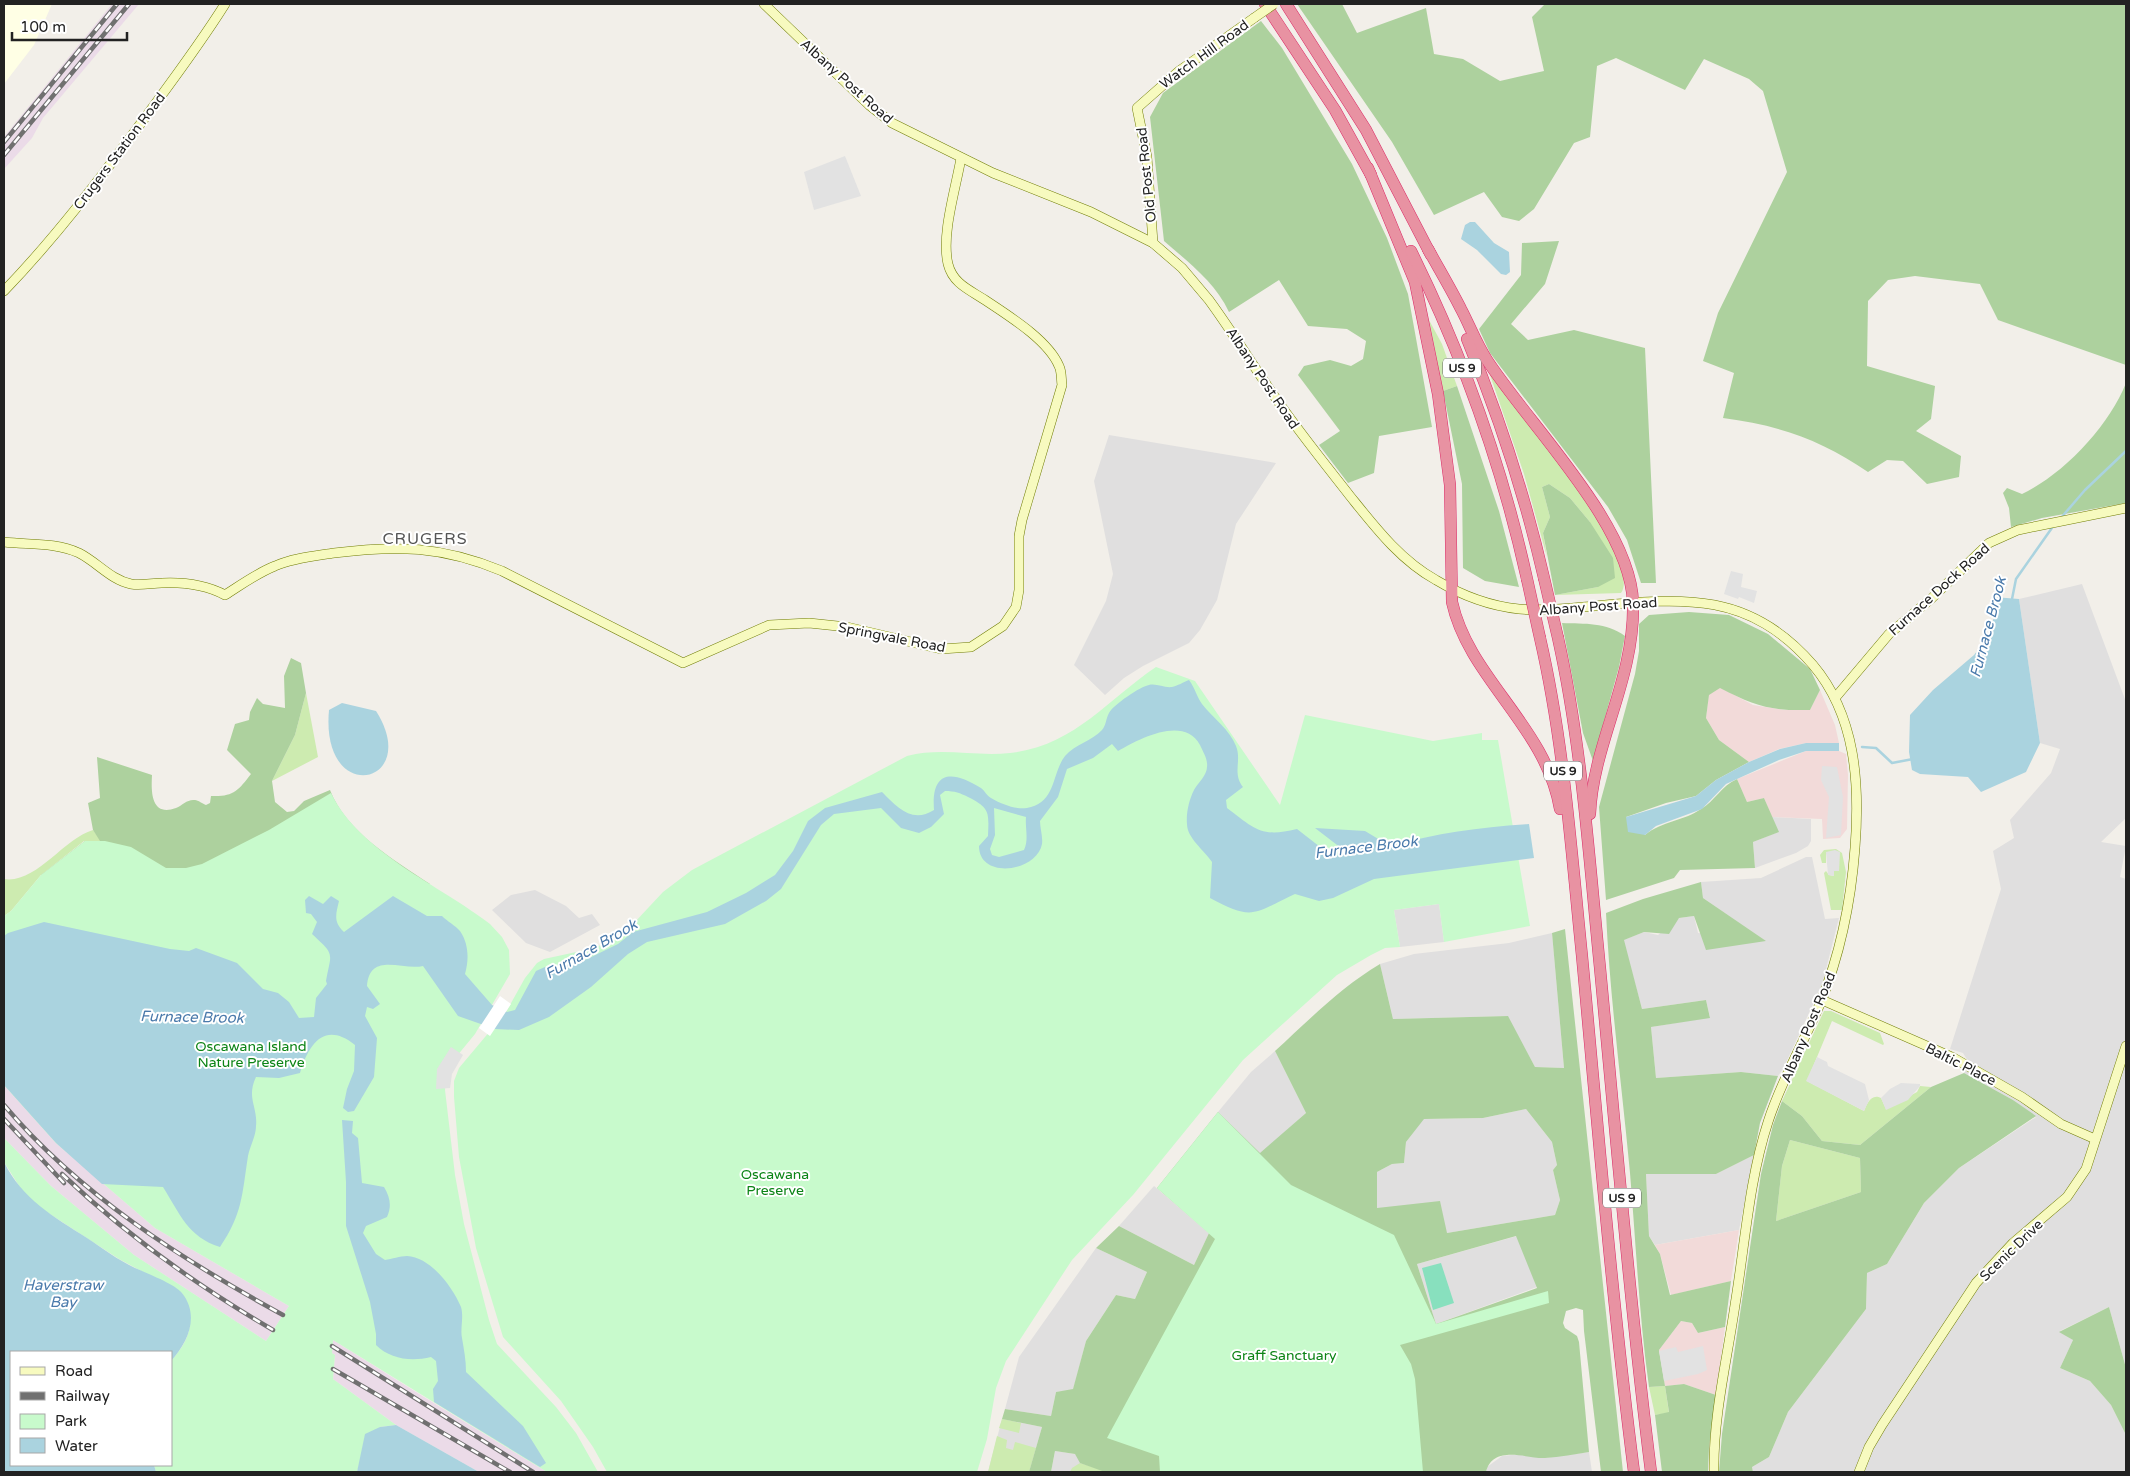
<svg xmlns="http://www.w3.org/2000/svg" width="2130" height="1476" viewBox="0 0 2130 1476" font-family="'Varela Round',sans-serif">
  <rect width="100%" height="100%" fill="#f2efe9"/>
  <g fill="#e0dfdf">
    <polygon points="1109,435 1276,463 1236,524 1217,600 1200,630 1189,643 1143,666 1124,678 1105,695 1074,665 1106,601 1113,574 1094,481"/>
    <polygon points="2082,584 2126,702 2126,818 2101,842 2126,846 2120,877 2126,879 2126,1368 2109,1307 2060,1331 2073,1340 2060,1368 2090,1381 2111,1405 2126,1435 2126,1472 1753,1472 1752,1467 1769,1457 1788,1412 1866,1309 1867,1273 1887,1264 1924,1203 1959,1168 2036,1117 2013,1100 1964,1073 1969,1063 1963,1053 1950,1049 2001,889 1993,851 2014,838 2010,820 2051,773 2060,749 2040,743 2019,599"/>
    <polygon points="1772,817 1811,819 1811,841 1808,846 1796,853 1755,868 1753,842 1778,832"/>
    <polygon points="1806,857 1812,857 1825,919 1839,918 1822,985 1783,1069 1778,1076 1741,1072 1656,1078 1651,1027 1710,1017 1706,1000 1642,1009 1623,940 1644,932 1658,935 1679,918 1694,916 1698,933 1765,941 1703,898 1701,882 1761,878"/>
    <polygon points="535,890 566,906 579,918 592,914 600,925 550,952 526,943 492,910 511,895"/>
    <polygon points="1439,904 1444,942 1400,947 1394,910"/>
    <polygon points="1552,933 1564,1068 1535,1067 1507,1016 1393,1019 1380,964 1414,954 1509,943"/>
    <polygon points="1275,1051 1306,1113 1260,1154 1218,1112 1251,1072"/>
    <polygon points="1526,1109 1552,1142 1557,1165 1553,1170 1560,1200 1555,1215 1447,1233 1377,1208 1377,1172 1392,1164 1404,1163 1406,1142 1423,1119 1483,1118"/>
    <polygon points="1754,1155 1739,1230 1655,1245 1649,1236 1646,1174 1716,1174"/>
    <polygon points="1154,1186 1209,1233 1194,1265 1119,1226"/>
    <polygon points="1517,1236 1537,1287 1436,1324 1417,1264"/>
    <polygon points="1096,1248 1147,1272 1135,1299 1116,1295 1086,1341 1073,1390 1056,1392 1051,1416 1005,1409 1019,1357"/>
    <polygon points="1002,1419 1042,1427 1029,1472 988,1472"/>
    <polygon points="1055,1451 1075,1454 1105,1472 1051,1472"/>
    <polygon points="1589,1452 1592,1472 1486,1472 1487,1467 1502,1456 1522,1454 1543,1458"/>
  </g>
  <g fill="#f2dad9">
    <polygon points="1720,687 1753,705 1785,710 1810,710 1820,690 1835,725 1839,743 1806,743 1779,749 1749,762 1719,740 1706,718 1709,694"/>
    <polygon points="1806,751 1839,751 1846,754 1848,775 1847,829 1840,838 1823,839 1822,819 1772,817 1764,798 1747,802 1737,779"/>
    <polygon points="1739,1230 1731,1281 1671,1295 1660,1254 1655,1245"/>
    <polygon points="1681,1321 1692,1323 1698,1333 1725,1327 1716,1395 1684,1384 1665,1386 1659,1350"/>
  </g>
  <g fill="#ebdbe8">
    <polygon points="112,4 139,4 43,118 32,138 4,169 4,137"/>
    <polygon points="4,1085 56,1143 155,1228 289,1306 266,1341 134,1255 51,1186 4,1138"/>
    <polygon points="333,1340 424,1397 547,1472 479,1472 396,1425 333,1379 335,1355 332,1353"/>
  </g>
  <polygon fill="#ffffe5" points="4,4 52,4 34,45 4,84"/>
  <g fill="#cdebb0">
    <polygon points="1429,320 1442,344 1457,386 1443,391"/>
    <path d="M1489,372C1511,401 1645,562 1621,593L1555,595L1598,587L1590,522L1570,498L1549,484L1542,487L1550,517L1543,533L1547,557L1524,474Z"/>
    <polygon points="306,693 318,757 272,781 295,735"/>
    <path d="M93,830L101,841H84L41,875L11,911L4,916V879C36,884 63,839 93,830Z"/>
    <polygon points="1836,849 1842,853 1846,872 1842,910 1831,910 1824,873 1826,871 1829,875 1834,876 1826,852 1826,863 1822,863 1820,855 1824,850"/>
    <path d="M1824,1011H1831L1880,1033L1884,1044L1883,1045L1832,1021L1807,1081L1864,1111C1867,1104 1871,1093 1881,1098L1886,1109L1917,1092L1920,1086L1931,1087L1860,1145L1822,1141L1802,1116L1782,1101Z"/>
    <polygon points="1790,1140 1860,1158 1861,1192 1776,1221 1782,1166"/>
    <polygon points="1665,1386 1669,1413 1655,1415 1649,1387"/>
    <polygon points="1002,1419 1021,1423 1019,1433 999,1428"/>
    <polygon points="997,1436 1007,1440 1006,1448 1013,1450 1015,1442 1036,1448 1029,1472 988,1472"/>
    <polygon points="1080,1463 1105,1471 1105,1472 1070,1472 1072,1468"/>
  </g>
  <g fill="#add19e" fill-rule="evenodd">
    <path d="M1297,4H1342L1357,33L1426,8L1434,54L1463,59L1500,81L1544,71L1532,17L1545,4H2126V365L1998,320L1980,284L1915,276L1888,280L1868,301L1867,366L1935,386L1931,419L1916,431L1961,456L1959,477L1927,484L1903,461L1887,460L1868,472C1822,440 1778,425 1723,418L1734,373L1703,361L1718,313L1787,172L1763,91L1749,79L1704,59L1685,90L1616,58L1597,66L1590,137L1574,143L1534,209L1519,221L1502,217L1484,192L1434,215L1392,142Z"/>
    <path d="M1261,21L1282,48L1352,164L1387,238L1408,294L1432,427L1379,436L1374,473L1348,483L1319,445L1340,431L1298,375L1304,366L1330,360L1351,366L1363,359L1366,341L1347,329L1308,326L1279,280L1229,312C1215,282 1188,262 1164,241L1150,117L1163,93Z"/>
    <polygon points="1559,241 1545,284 1511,324 1528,340 1574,330 1645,348 1656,583 1641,583 1627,540 1608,507 1490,353 1479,329 1521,275 1522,243"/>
    <path d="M2126,383V503L2042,518L2011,527L2009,508L2003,493L2007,488L2022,494C2064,474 2109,426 2126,383Z"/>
    <polygon points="1457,386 1499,511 1519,587 1485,581 1463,568 1462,484 1443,391"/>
    <polygon points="1549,484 1570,498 1590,522 1613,558 1615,578 1598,587 1555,595 1543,533 1550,517 1542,487"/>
    <path d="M1689,612L1729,615L1768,634L1810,669L1820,690L1810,710C1770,711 1755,706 1720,688L1709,695L1706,718L1719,740L1749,762L1716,780L1696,796L1666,803L1626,817L1645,835C1662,821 1684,821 1701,809C1715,801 1721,786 1737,779L1747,802L1764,798L1779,832L1753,842L1755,868L1680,870L1674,878L1606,900L1599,807L1635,674L1639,651V624L1649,615Z"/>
    <path d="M1562,623C1585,624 1606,622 1625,636L1619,667L1593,761L1583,733Z"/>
    <path d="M291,658L301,663L306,693L295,735L272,781L275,802L287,812L294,811L304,801L330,790C346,832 394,860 430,884L211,876L41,875L85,841H100L93,830L88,803L100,798L97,757L152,775C151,792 151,817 176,808C183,805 187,799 195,800C198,800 203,804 206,805L210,803L211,796C233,797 238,791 251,774L227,750L235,724L249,720L250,712L257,698L263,704L285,708L284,676Z"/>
    <path d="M1701,882L1703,898L1766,941L1706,950L1694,916L1679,918L1669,934L1644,932L1624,940L1642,1009L1706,1000L1710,1018L1651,1027L1656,1078L1741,1072L1778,1076L1760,1123L1754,1155L1716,1174H1646L1649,1236L1660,1254L1670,1295L1731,1281L1725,1327L1698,1333L1692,1323L1681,1321L1659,1350L1665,1386L1684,1384L1716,1395L1709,1447L1708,1472H1662L1655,1415L1669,1412L1665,1386L1649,1387C1639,1316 1636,1244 1630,1173C1622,1086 1610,1000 1606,913L1643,899Z"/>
    <path d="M1565,929L1623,1472H1601L1584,1331L1583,1310L1576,1308L1566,1311L1563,1323L1565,1328L1577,1336L1579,1342L1589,1452C1575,1454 1560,1457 1545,1458C1528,1459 1493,1444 1486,1472H1105L1080,1463L1075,1454L1055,1451L1051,1472H1029L1042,1427L1002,1419L1005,1409L1051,1416L1056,1392L1073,1389L1086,1341L1116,1295L1135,1299L1147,1272L1096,1248L1119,1226L1194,1265L1209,1233L1157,1188L1218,1112L1260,1153L1306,1113L1275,1051C1308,1021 1341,987 1380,964L1393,1019L1508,1016L1535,1067L1564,1068L1552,933ZM1526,1109L1552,1142L1557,1165L1553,1170L1560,1200L1555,1215L1447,1233L1440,1201L1377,1208V1172L1392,1164L1404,1163L1406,1142L1424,1119L1483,1118ZM1516,1236L1537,1288L1436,1324L1417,1264Z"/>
    <path d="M1964,1073L2013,1100L2036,1116L1959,1168L1924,1203L1887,1264L1867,1273L1866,1309L1788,1412L1769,1457L1752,1467L1753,1472H1719L1722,1434L1761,1174L1773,1125L1782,1101L1802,1116L1822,1141L1860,1145L1931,1087ZM1790,1140L1860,1158L1861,1192L1776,1221L1782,1166Z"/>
    <polygon points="2109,1307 2126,1368 2126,1435 2111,1405 2090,1381 2060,1368 2073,1340 2059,1332"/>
  </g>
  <g fill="#c8facc">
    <path d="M1156,667L1195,681L1280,805L1305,715L1433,741L1482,733V740H1498L1530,926L1444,942L1439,904L1394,910L1400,947L1385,948L1371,955L1337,975L1243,1060L1133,1195L1072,1260L1006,1361L996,1388L987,1439L977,1472H607L593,1447L561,1401L503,1337L476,1248L459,1157L454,1097V1081L459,1068L506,1012L525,978L537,963L544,959L590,949L620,938L663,892L692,870L907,756C942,747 976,757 1010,753C1074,746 1107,700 1156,667Z"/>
    <path d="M331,793C360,853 440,885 490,924L502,937L509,950L510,974L475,1034L452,1062L447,1071L445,1090L455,1175L464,1224L489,1320L497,1344L556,1407L576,1433L598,1472H547L333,1340L332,1353L335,1355L333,1379L396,1425L380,1427L362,1455L357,1472H156L154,1465H171V1361C191,1338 196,1322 182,1293L119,1259L36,1205L21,1189L4,1162V1138L51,1186L134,1255L266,1341L289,1306L155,1228L56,1143L4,1085V916L11,911L41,875L85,841H105L131,847L166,868H186L202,864L269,830Z"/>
    <polygon points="1218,1112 1291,1185 1394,1235 1436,1324 1548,1291 1549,1303 1400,1345 1411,1364 1415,1379 1423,1472 1160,1472 1159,1456 1107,1438 1215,1239 1157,1188"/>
  </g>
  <polygon fill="#88e0be" points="1441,1263 1454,1303 1433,1310 1422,1268"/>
  <g fill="#e2e2e2">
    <polygon points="845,156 861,196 814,210 804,172"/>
    <polygon points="1731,571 1743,574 1741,587 1757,591 1754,603 1739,597 1738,599 1724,594"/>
    <polygon points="1822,766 1837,767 1843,797 1841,835 1826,838 1829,797 1821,780"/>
    <polygon points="1835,850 1840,852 1839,871 1834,871 1834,876 1828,875 1826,852"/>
    <polygon points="451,1047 463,1055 452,1074 450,1088 436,1089 437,1069"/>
    <polygon points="1817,1057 1827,1062 1828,1066 1865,1084 1869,1100 1864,1111 1806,1081"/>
    <polygon points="1901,1083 1920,1084 1920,1086 1908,1100 1886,1110 1881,1098 1890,1089"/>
    <polygon points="1703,1346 1707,1370 1698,1374 1664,1381 1659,1351 1676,1347 1678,1352"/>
  </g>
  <g fill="#aad3df" fill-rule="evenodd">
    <polygon points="1470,222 1475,222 1494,243 1509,252 1510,272 1506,275 1501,274 1477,250 1461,239 1465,225"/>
    <polygon points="1994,597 2019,599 2040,743 2026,772 1981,792 1968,777 1920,774 1912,770 1909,752 1910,715 1933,690 1974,655 1988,637 1994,617"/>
    <path d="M1189,680C1195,688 1197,697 1202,704C1213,718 1230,730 1236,746C1242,761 1232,773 1243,787L1226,800L1227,808C1255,829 1261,838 1297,829L1333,857L1340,854L1341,848L1315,828L1365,831L1390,846C1438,833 1480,827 1529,824L1534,858L1374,879L1333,898L1319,901L1295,894C1253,914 1253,921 1210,898L1212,862C1204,850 1187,838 1187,824C1186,813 1189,800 1194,790C1198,783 1207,775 1207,767C1208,759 1203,752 1200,745C1184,715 1139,739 1118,751L1112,744L1093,758L1067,769L1058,797L1040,821C1040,828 1043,837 1042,844C1037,872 979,880 979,846L988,836C989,812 990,808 968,797C960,793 955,791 945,791L940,795L944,814L931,827L919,833L901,828L881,808L834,814L821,825L781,889L766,901L725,924L647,942L628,954L591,987L549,1017L519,1030L495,1029L458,1016L423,966C403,971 370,951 367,986L380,1004L373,1009L367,1007L365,1016L377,1038L374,1077L354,1111L348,1112L343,1108L347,1089L354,1071L355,1045C325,1021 309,1043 300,1073L279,1078L256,1077C246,1098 258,1107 256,1126C256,1136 250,1146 248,1156C242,1194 243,1213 220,1247C188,1237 180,1214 163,1187L102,1184L56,1143L4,1085V936L8,933L44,922L170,949L189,951L196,948L237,963L263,989L278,993L289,1002L299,1018L314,1017L316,998L327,984L326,981C331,952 336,956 312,934L317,922L311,914L306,913L305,900L309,896L323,904L331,896L339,901C336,914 333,922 344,932L393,896L427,916H442C447,921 456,926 460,931C469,944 469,960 465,974L492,1005L507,1012L515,1010L536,971L545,967L577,964L618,944L633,932L707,912L746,893L775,875L793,851L808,821L825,808L882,792C897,807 912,824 934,810C931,770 952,770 981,788C985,791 987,796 991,798C1003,805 1019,811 1031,807C1056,800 1052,773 1065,756C1075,744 1092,741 1102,730C1106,726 1106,718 1109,713C1113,705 1141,686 1149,685C1156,683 1164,688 1172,687C1177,686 1184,682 1189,680ZM994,808L1026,817C1025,829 1029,839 1024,850L999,857L992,855L990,849L995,835Z"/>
    <path d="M342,703L376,711C423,785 320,808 329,710Z"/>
    <polygon points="1806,743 1839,743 1839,751 1806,751 1779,760 1726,784 1702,809 1656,826 1645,835 1628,832 1626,817 1696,796 1716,780 1749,762 1780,749"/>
    <path d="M342,1120L353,1121L352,1133L358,1138L362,1183L384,1187C390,1197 392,1206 387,1217L366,1226L363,1233L376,1254L385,1260C392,1259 400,1256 407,1256C431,1257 453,1288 461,1307C464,1317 460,1329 462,1338C464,1350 466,1360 466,1372L523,1426L546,1463L540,1467L434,1402L433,1389L438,1381L436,1361L431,1357C411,1362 390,1359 376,1345V1334L370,1302L346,1226V1182Z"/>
    <path d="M4,1162C22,1199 54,1217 87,1238C102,1248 118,1260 135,1268C146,1273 175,1284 182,1293C200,1316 188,1342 171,1361V1352H11V1465H154L156,1472H4Z"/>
    <polygon points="396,1425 479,1472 357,1472 365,1434 380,1427"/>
  </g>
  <polygon fill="#fff" points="500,996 511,1004 490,1036 479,1028"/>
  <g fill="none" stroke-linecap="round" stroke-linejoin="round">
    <g stroke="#aad3df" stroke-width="2.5">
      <polyline points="2060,519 2085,490 2126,451"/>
      <polyline points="2012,599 2016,579 2054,525"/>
      <polyline points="1862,747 1876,748 1892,763 1913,759"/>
    </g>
    <defs>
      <g id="secondary">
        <path d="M764,4L869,105L892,123L993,173L1091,212L1153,243L1182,268L1209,300C1233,333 1254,367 1277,400C1300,433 1325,464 1350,496C1375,527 1400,560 1436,580C1461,595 1490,606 1519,609C1540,611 1562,609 1583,607C1675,599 1746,587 1813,665C1856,716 1860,784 1855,848C1851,901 1840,955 1820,1004C1803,1044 1781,1081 1768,1122C1749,1180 1745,1244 1735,1305C1727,1360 1713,1417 1714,1472"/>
        <polyline points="1153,243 1147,157 1137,108 1179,71 1254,18"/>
        <path d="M4,291C55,238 100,179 144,119C172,81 200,44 225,4"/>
        <path d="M4,542C29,545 55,542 79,553C97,562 111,580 131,584C141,586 152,583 162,583C183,582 206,585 225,595C241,585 257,573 275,566C293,558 315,556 334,553C397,545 442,546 502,571L683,663L769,625L809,623L847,627L941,649L971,647L1003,626L1016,607L1019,590V536L1022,520L1062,385C1061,379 1062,372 1059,366C1048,340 1009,316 985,300C970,290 953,284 948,264C941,234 956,188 961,158"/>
        <polyline points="1835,698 1889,634 1932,598 1989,543 2018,530 2126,508"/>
        <polyline points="1822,1000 1952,1057 2022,1097 2061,1124 2095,1139"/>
        <polyline points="1859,1472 1869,1447 1882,1425 1976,1283 2013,1243 2067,1197 2086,1169 2126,1046"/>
      </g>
      <g id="highway">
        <polyline points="1265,4 1335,110 1371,175"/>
        <polyline points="1286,4 1366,130 1431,255"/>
        <path d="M1368,168L1415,282L1438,394L1450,485L1452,602C1469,679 1546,726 1560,809"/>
        <path d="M1428,249C1439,269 1451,289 1461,309C1470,326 1476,343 1487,360C1529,425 1631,525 1633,603C1635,679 1593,743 1590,814"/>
        <path d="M1411,251C1462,354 1502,466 1527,579"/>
        <path d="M1467,339C1499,416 1525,496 1544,578"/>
        <path d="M1540,638C1564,742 1571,849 1582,956C1598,1128 1612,1301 1634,1472"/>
        <path d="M1558,638C1582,746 1589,858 1600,968C1616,1136 1630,1305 1651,1472"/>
      </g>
    </defs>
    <use href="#secondary" stroke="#707d05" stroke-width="10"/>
    <use href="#highway" stroke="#dc2a67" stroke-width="12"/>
    <use href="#secondary" stroke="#f7fabf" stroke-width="9"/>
    <use href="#highway" stroke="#e892a2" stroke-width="11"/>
    <defs>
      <g id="rail">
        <polyline points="4,142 117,4"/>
        <polyline points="4,155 129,4"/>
        <path d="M4,1105C80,1195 181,1259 283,1315"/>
        <polyline points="4,1119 64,1183"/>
        <path d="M62,1174C126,1235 196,1285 273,1330"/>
        <polyline points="332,1346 533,1472"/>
        <polyline points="333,1369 510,1472"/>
      </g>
    </defs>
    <use href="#rail" stroke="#707070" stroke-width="4.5"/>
    <use href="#rail" stroke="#fff" stroke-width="2.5" stroke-dasharray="8" stroke-linecap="butt"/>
    <defs>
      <polyline id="secondary-bridge" points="1254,18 1274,4"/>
      <g id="highway-bridge">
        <polyline points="1544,578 1558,638"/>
        <polyline points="1527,579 1540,638"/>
      </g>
    </defs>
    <use href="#secondary-bridge" stroke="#707d05" stroke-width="10" stroke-linecap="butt"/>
    <use href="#highway-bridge" stroke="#dc2a67" stroke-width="12" stroke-linecap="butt"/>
    <use href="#secondary-bridge" stroke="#f7fabf" stroke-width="9"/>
    <use href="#highway-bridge" stroke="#e892a2" stroke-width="11"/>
  </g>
  <g text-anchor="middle" stroke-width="4" stroke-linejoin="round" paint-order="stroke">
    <g fill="#fff" stroke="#646464" stroke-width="1">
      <rect x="1443" y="358.5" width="38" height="19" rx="4"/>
      <rect x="1544" y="761.5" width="38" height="19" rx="4"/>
      <rect x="1603" y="1188.5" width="38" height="19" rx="4"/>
    </g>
    <g font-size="12" font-weight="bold" fill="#222">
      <text x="1462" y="372">US 9</text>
      <text x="1563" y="775">US 9</text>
      <text x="1622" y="1202">US 9</text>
    </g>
    <g font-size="14" fill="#222" stroke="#fff">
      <text transform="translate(1204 54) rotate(-36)" y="5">Watch Hill Road</text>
      <text transform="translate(847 81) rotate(42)" y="5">Albany Post Road</text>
      <text transform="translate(119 151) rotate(-53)" y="5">Crugers Station Road</text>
      <text transform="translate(1146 175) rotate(-96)" y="5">Old Post Road</text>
      <text transform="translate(1263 378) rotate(56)" y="5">Albany Post Road</text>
      <text transform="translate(1939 589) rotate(-42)" y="5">Furnace Dock Road</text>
      <text transform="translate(1598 606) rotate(-4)" y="5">Albany Post Road</text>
      <text transform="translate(892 637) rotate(11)" y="5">Springvale Road</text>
      <text transform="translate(1808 1027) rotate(-67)" y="5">Albany Post Road</text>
      <text transform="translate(1961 1064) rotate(27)" y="5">Baltic Place</text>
      <text transform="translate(2011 1250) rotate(-44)" y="5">Scenic Drive</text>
    </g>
    <g font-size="14" fill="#0c8416" stroke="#fff">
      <text x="251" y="1051">Oscawana Island<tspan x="251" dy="16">Nature Preserve</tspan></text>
      <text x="775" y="1179">Oscawana<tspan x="775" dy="16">Preserve</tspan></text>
      <text x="1284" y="1360">Graff Sanctuary</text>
    </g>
    <g font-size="15" font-style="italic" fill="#4a7aab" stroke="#fff">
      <text transform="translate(1988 627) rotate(-75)" y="5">Furnace Brook</text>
      <text transform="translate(1366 847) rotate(-7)" y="5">Furnace Brook</text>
      <text transform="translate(591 949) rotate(-30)" y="5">Furnace Brook</text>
      <text transform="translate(192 1017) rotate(1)" y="5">Furnace Brook</text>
      <text x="63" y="1290">Haverstraw<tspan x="63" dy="17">Bay</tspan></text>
    </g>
    <g font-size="16" letter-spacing="1" fill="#555" stroke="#fff">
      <text x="425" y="544">CRUGERS</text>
    </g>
  </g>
  <rect width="2130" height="1476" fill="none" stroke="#222222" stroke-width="10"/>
  <rect x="10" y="1351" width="162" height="115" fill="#ffffff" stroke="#a7a7a7"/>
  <rect x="20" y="1367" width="25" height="8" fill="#f7fabf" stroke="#a7a7a7"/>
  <text x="55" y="1376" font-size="15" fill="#222222">Road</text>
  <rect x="20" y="1392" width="25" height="8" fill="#707070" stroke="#a7a7a7"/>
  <text x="55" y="1401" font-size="15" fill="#222222">Railway</text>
  <rect x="20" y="1414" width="25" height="15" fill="#c8facc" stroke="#a7a7a7"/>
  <text x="55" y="1426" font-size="15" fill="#222222">Park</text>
  <rect x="20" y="1438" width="25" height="15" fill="#aad3df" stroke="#a7a7a7"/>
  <text x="55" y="1451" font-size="15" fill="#222222">Water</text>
  <path d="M12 32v8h115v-8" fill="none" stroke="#222222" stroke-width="2.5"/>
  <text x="20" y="32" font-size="15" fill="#222222" stroke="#ffffff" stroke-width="4" paint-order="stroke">100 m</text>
</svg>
